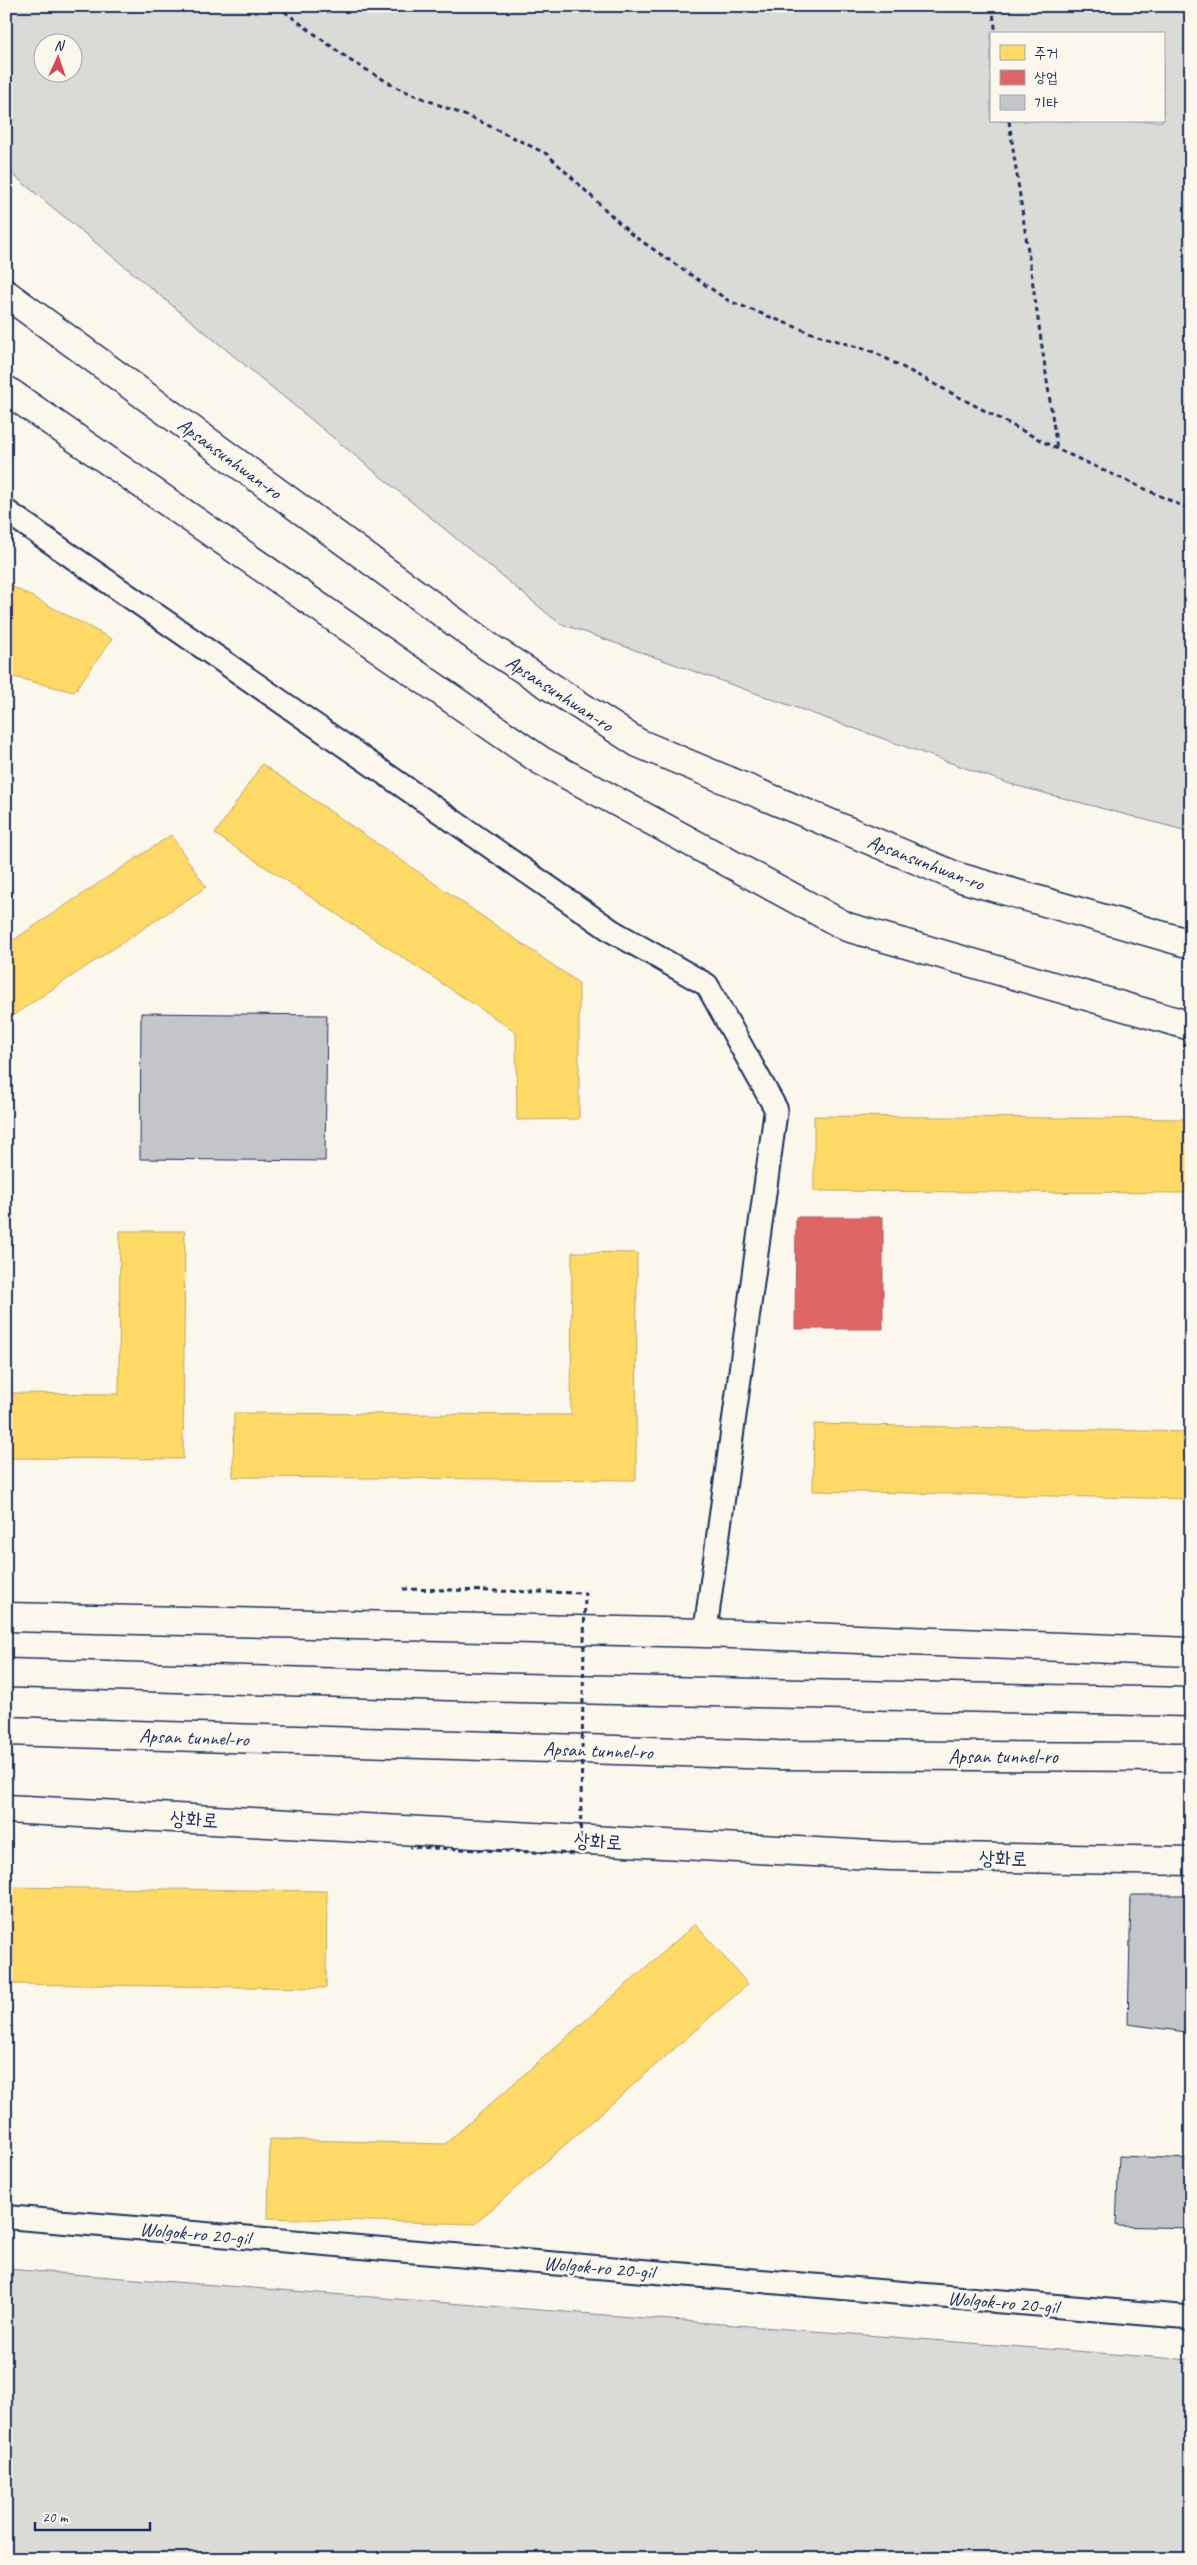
<svg xmlns="http://www.w3.org/2000/svg" width="1197" height="2565" viewBox="0 0 1197 2565" font-family="Caveat,'Poor Story',sans-serif">
  <rect width="100%" height="100%" fill="#fbf7ec"/>
  <filter id="ink" filterUnits="userSpaceOnUse"><feTurbulence type="fractalNoise" baseFrequency=".02" numOctaves="2"/><feDisplacementMap in="SourceGraphic" scale="10" xChannelSelector="R" yChannelSelector="G"/><feConvolveMatrix kernelMatrix="1 2 1 2 8 2 1 2 1" color-interpolation-filters="sRGB"/></filter>
  <g filter="url(#ink)">
    <g fill="#dadad7" stroke="#7a849a" fill-rule="evenodd">
      <path d="M6,6H1191V832L1010,784L559,623L6,169ZM991,34H1163V121H991ZM42,42H72V72H42Z"/>
      <polygon points="6,2269 1191,2360 1191,2559 6,2559"/>
    </g>
    <g fill="#ffd966" stroke="#bba664">
      <polygon points="6,583 112,639 74,692 6,675"/>
      <polygon points="262,764 579,983 579,1119 517,1120 516,1032 215,834"/>
      <polygon points="171,835 206,887 6,1020 6,945"/>
      <polygon points="814,1116 1191,1119 1191,1193 814,1191"/>
      <polygon points="120,1231 185,1231 183,1459 6,1458 6,1393 119,1394"/>
      <polygon points="572,1252 637,1253 636,1480 233,1477 234,1413 571,1415"/>
      <polygon points="814,1424 1191,1432 1191,1499 813,1491"/>
      <polygon points="6,1887 327,1891 326,1988 6,1984"/>
      <polygon points="695,1924 748,1984 475,2224 268,2218 270,2139 445,2144"/>
    </g>
    <polygon fill="#e06666" stroke="#a55664" points="796,1217 883,1217 883,1329 795,1329"/>
    <g fill="#c3c5c9" stroke="#1b2f5e">
      <polygon points="141,1013 327,1015 325,1161 140,1159"/>
      <polygon points="1131,1895 1191,1895 1191,1956 1186,1956 1186,2032 1128,2024"/>
      <polygon points="1119,2156 1191,2159 1191,2228 1116,2226"/>
    </g>
    <g fill="none" stroke-linecap="round" stroke-linejoin="round">
      <defs>
        <g id="service">
          <polyline points="6,511 612,931 707,985 776,1109 705,1633"/>
          <polyline points="6,2217 1185,2317 1191,2321"/>
        </g>
        <g id="secondary">
          <polyline points="6,1617 705,1633 1191,1652"/>
          <polyline points="6,1809 890,1856 1191,1861"/>
        </g>
        <g id="trunk">
          <polyline points="6,294 489,647 638,743 958,877 1191,944"/>
          <polyline points="6,390 540,760 847,927 1191,1026"/>
          <polyline points="6,1673 519,1688 1191,1702"/>
          <polyline points="6,1731 777,1755 1191,1757"/>
        </g>
      </defs>
      <use href="#service" stroke="#1b2f5e" stroke-width="26"/>
      <use href="#secondary" stroke="#1b2f5e" stroke-width="31"/>
      <use href="#trunk" stroke="#1b2f5e" stroke-width="31"/>
      <g stroke="#1b2f5e" stroke-width="3" stroke-dasharray="5 4" stroke-linecap="butt">
        <polyline points="277,6 351,61 400,89 479,121 547,154 631,234 729,301 814,334 874,352 1057,449 1191,510"/>
        <polyline points="992,6 996,34"/>
        <polyline points="1009,121 1057,449"/>
      </g>
      <use href="#service" stroke="#fbf7ec" stroke-width="22"/>
      <use href="#secondary" stroke="#fbf7ec" stroke-width="28"/>
      <use href="#trunk" stroke="#fbf7ec" stroke-width="28"/>
      <polyline stroke="#1b2f5e" stroke-width="3" stroke-dasharray="5 4" stroke-linecap="butt" points="403,1589 585,1593 580,1854 410,1847"/>
    </g>
  </g>
  <g text-anchor="middle" stroke-width="5" stroke-linejoin="round" paint-order="stroke">
    <g font-size="20" fill="#1b2f5e" stroke="#fbf7ec">
      <text transform="translate(230 458) rotate(36)" y="7">Apsansunhwan-ro</text>
      <text transform="translate(560 693) rotate(33)" y="7">Apsansunhwan-ro</text>
      <text transform="translate(926 862) rotate(21)" y="7">Apsansunhwan-ro</text>
      <text transform="translate(194 1737) rotate(2)" y="7">Apsan tunnel-ro</text>
      <text transform="translate(598 1750) rotate(2)" y="7">Apsan tunnel-ro</text>
      <text x="1003" y="1763">Apsan tunnel-ro</text>
      <text transform="translate(194 1819) rotate(3)" y="7">상화로</text>
      <text transform="translate(598 1841) rotate(3)" y="7">상화로</text>
      <text transform="translate(1003 1858) rotate(1)" y="7">상화로</text>
      <text transform="translate(195 2233) rotate(5)" y="7">Wolgok-ro 20-gil</text>
      <text transform="translate(599 2267) rotate(5)" y="7">Wolgok-ro 20-gil</text>
      <text transform="translate(1003 2302) rotate(5)" y="7">Wolgok-ro 20-gil</text>
    </g>
  </g>
  <rect width="1197" height="2565" fill="none" stroke="#fbf7ec" stroke-width="25"/>
  <rect x="12" y="12" width="1172" height="2540" fill="none" stroke="#1b2f5e" stroke-width="2" filter="url(#ink)"/>
  <rect x="990" y="32" width="175" height="90" fill="#fbf7ec" stroke="#a1a7b3"/>
  <rect x="1000" y="45" width="25" height="15" fill="#ffd966" stroke="#a1a7b3"/>
  <text x="1034" y="58" font-size="15" fill="#1b2f5e">주거</text>
  <rect x="1000" y="70" width="25" height="15" fill="#e06666" stroke="#a1a7b3"/>
  <text x="1034" y="82" font-size="15" fill="#1b2f5e">상업</text>
  <rect x="1000" y="95" width="25" height="15" fill="#c3c5c9" stroke="#a1a7b3"/>
  <text x="1034" y="108" font-size="15" fill="#1b2f5e">기타</text>
  <g transform="translate(58 58) rotate(3)"><circle r="24" fill="#fbf7ec" stroke="#a1a7b3"/>
  <path d="M0-4L9 19L0 12L-9 19Z" fill="#d1495b"/>
  <text y="-8" font-size="14" font-weight="bold" text-anchor="middle" fill="#1b2f5e">N</text>
  </g>
  <path d="M35 2522v8h115v-8" fill="none" stroke="#1b2f5e" stroke-width="2.5"/>
  <text x="42" y="2522" font-size="15" fill="#1b2f5e" stroke="#fbf7ec" stroke-width="4" paint-order="stroke">20 m</text>
</svg>
